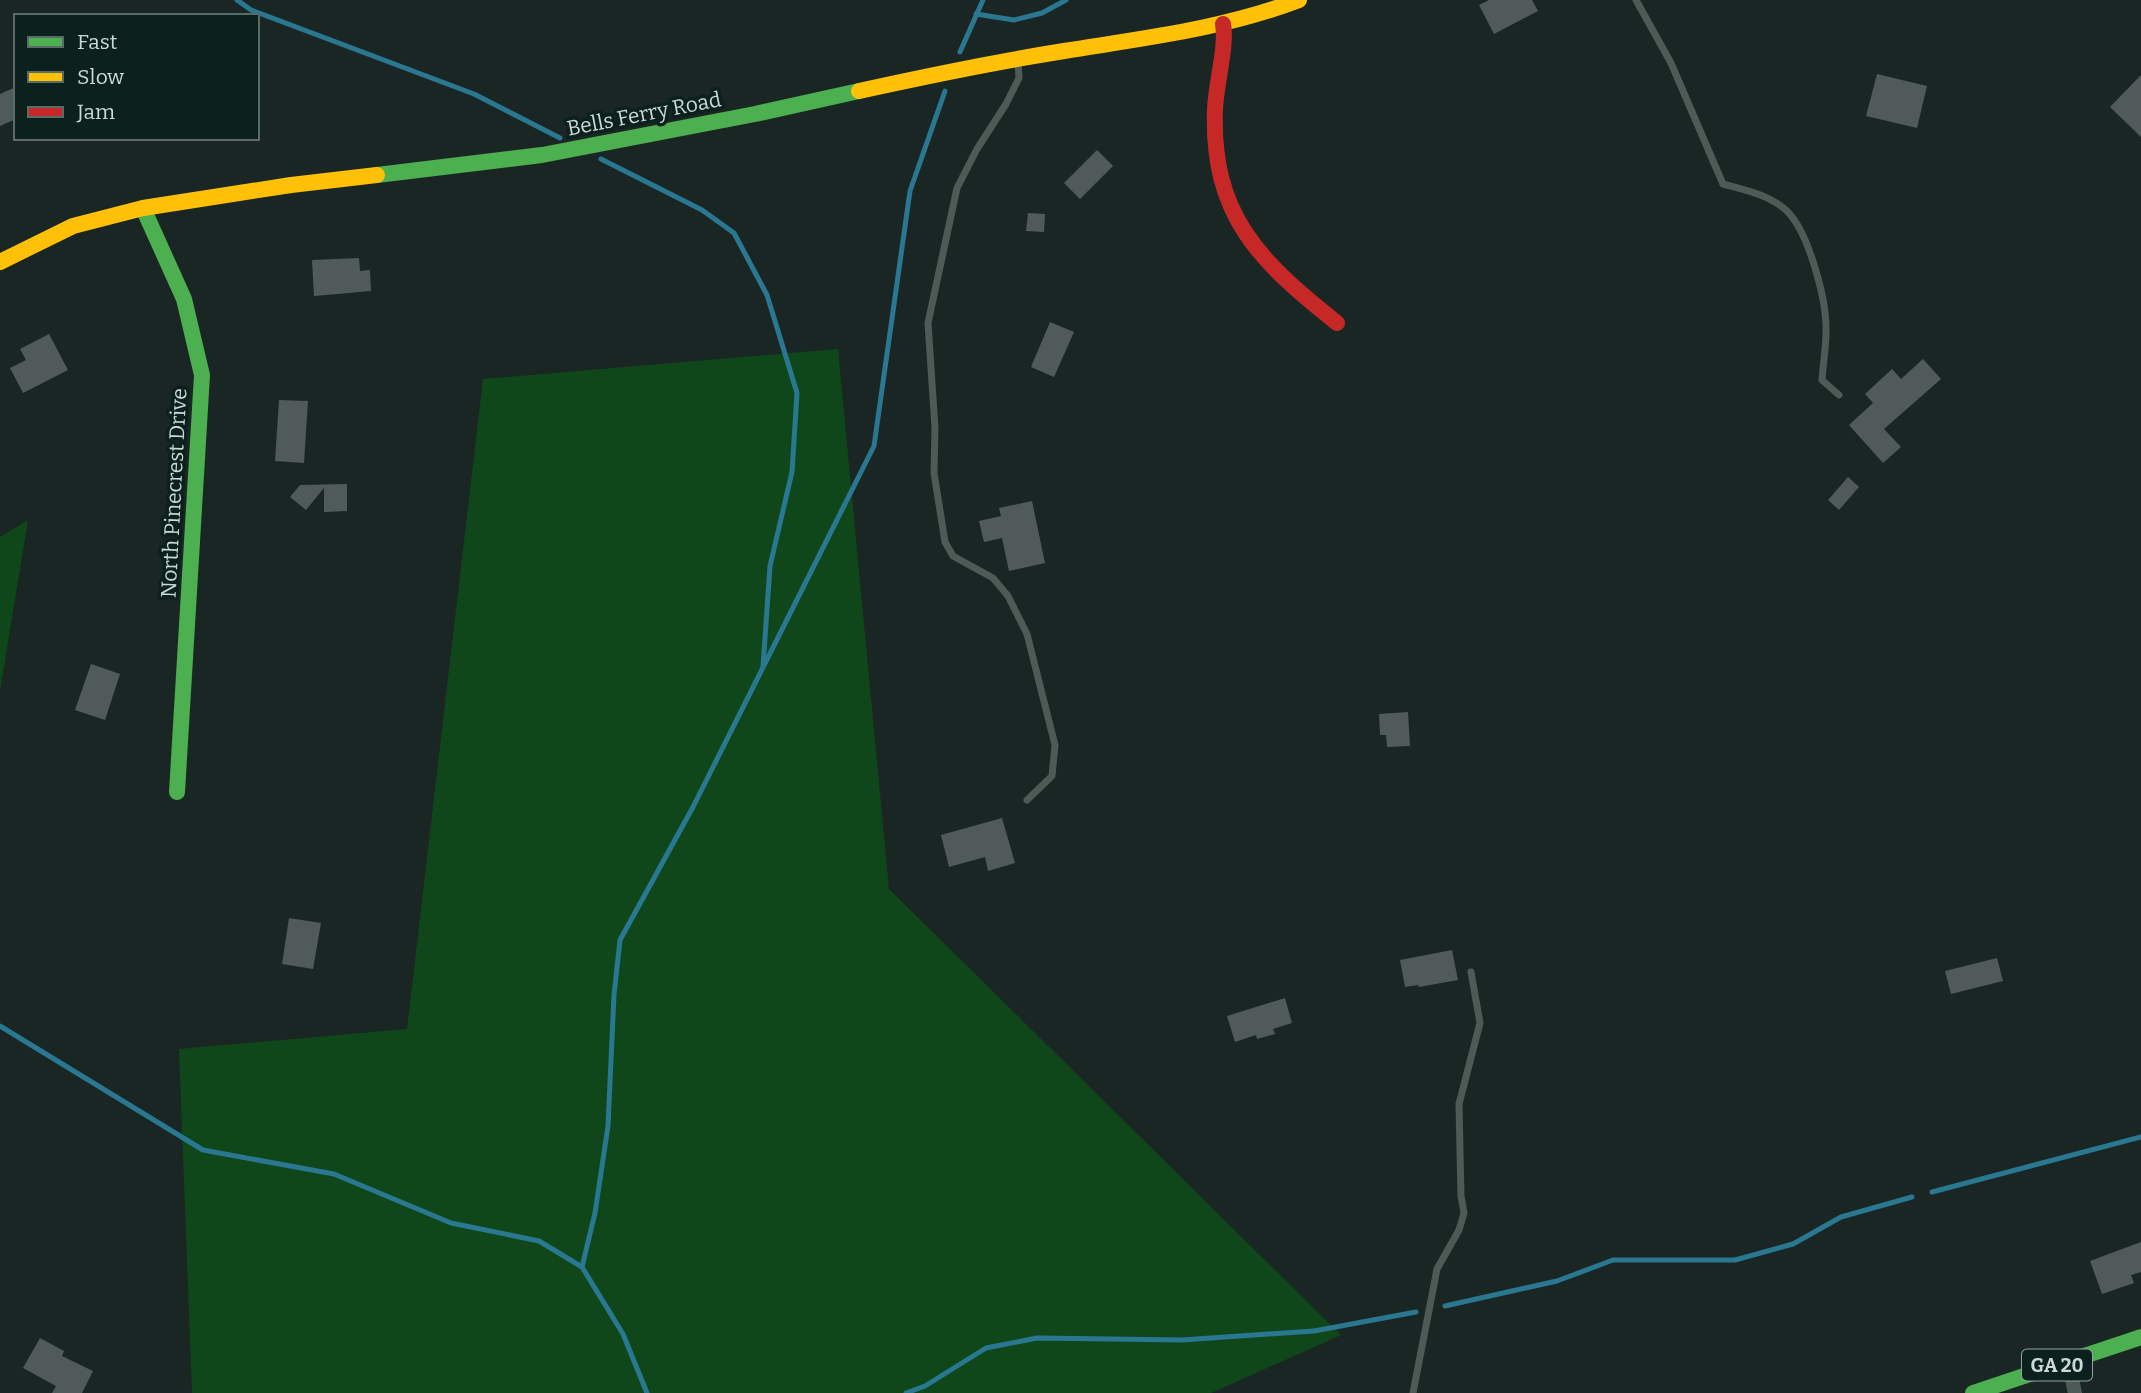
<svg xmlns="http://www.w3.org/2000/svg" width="2141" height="1393" viewBox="0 0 2141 1393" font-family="Bitter,serif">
  <rect width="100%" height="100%" fill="#1a2624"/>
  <g fill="#10471a">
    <polygon points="838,349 889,889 1341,1335 1211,1393 192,1393 179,1049 407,1029 483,379"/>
    <polygon points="28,520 0,691 0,537"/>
  </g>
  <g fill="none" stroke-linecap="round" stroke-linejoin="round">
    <g stroke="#2a7792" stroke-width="5">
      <polyline points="237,0 251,10 474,94 560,138"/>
      <polyline points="976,14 1014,20 1042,13 1066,0"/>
      <polyline points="960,52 983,0"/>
      <polyline points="601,159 702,210 734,233 767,295 797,393 792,472 770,566 763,666"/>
      <polyline points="0,1026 203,1150 334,1174 451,1223 539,1241 582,1267 623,1334 647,1393"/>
      <polyline points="1932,1192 2141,1137"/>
      <polyline points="582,1267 595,1213 608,1126 614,995 620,940 693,807 874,446 910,191 945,91"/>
      <polyline points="1445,1306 1557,1281 1613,1260 1735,1260 1793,1244 1841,1217 1912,1197"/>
      <polyline points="906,1393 925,1386 986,1348 1037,1338 1182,1340 1314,1331 1416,1312"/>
    </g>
  </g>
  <g fill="#505a5a">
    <polygon points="1489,0 1532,0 1538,11 1494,34 1479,5"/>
    <polygon points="1877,74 1927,86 1917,128 1866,116"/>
    <polygon points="2141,75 2141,137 2110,107"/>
    <polygon points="16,87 16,119 0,126 0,94"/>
    <polygon points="1097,150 1113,166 1080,199 1064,183"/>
    <polygon points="1028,213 1045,214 1044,232 1026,231"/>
    <polygon points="359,258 360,271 370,270 371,291 314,296 312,260"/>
    <polygon points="1050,322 1074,332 1054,377 1031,367"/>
    <polygon points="49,334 68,370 23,393 10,368 26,360 20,349"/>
    <polygon points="1923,359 1941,379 1884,429 1901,447 1883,463 1849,425 1873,403 1865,394 1892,369 1901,379"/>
    <polygon points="279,400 308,401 304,463 275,461"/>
    <polygon points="1848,477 1859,487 1839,510 1828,500"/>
    <polygon points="347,484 347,511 324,512 324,488 306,510 290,497 300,485"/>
    <polygon points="1032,501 1045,563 1009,571 1002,538 984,542 979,521 1001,516 999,508"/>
    <polygon points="91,664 120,674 105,720 75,710"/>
    <polygon points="1408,712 1410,746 1387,747 1386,735 1380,735 1379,714"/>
    <polygon points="1002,818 1015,863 988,871 985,857 949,867 941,835"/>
    <polygon points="289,918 321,923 313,969 282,964"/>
    <polygon points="1452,950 1458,980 1419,987 1418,985 1405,987 1400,960"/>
    <polygon points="1997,958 2003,981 1951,994 1945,971"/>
    <polygon points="1285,998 1292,1023 1273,1029 1275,1034 1257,1039 1256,1035 1235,1042 1227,1016"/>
    <polygon points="2141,1242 2141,1272 2131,1275 2134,1283 2102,1294 2090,1261"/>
    <polygon points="40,1338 64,1351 62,1356 93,1371 82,1393 52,1393 56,1386 23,1368"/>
  </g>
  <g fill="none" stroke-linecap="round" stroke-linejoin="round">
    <g stroke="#4d5a55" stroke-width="7">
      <path d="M1636,0L1671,63L1723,184C1745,190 1770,195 1787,211C1809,233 1827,301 1826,332C1826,348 1823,364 1822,380L1839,395"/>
      <polyline points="1018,62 1019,78 1006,104 977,149 957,188 928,323 935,428 934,473 945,542 953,556 993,578 1008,596 1027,634 1055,745 1052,776 1027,800"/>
      <polyline points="1413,1393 1437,1269 1459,1230 1464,1213 1461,1196 1459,1104 1480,1023 1471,972"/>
    </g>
    <polyline stroke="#4d5a55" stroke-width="14" points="2068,1361 2075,1393"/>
    <g stroke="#4caf50" stroke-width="16">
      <polyline points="377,175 542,155 755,114 859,91"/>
      <polyline points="143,208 184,299 202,375 177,792"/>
      <polyline points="1973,1393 2141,1337"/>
    </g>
    <g stroke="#ffc107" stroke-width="16">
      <path d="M859,91C927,76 995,62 1064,51C1144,38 1223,29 1299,0"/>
      <polyline points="0,262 73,226 143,208 291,185 377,175"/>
    </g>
    <path stroke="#c62828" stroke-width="16" d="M1223,24C1227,46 1216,84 1215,109C1211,215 1259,261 1337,323"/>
  </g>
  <g text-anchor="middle" stroke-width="7" stroke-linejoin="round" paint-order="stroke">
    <rect fill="#0c211e" stroke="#92a19f" stroke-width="2" x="2022" y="1349.5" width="70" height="31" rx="5"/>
    <g font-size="19" font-weight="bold" fill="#ccd8d6">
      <text x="2057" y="1372">GA 20</text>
    </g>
    <g font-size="21" fill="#ccd8d6" stroke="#0c211e">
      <text transform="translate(644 114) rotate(-11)" y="7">Bells Ferry Road</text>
      <text transform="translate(174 493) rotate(-87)" y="7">North Pinecrest Drive</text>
    </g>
  </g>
  <rect x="14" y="14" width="245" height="126" fill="#0c211e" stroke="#596a68" stroke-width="2"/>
  <rect x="28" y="37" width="35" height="10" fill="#4caf50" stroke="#596a68" stroke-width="2"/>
  <text x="77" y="49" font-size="21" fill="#ccd8d6">Fast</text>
  <rect x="28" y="72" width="35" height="10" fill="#ffc107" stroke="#596a68" stroke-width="2"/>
  <text x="77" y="84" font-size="21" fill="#ccd8d6">Slow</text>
  <rect x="28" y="107" width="35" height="10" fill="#c62828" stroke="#596a68" stroke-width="2"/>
  <text x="77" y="119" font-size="21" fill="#ccd8d6">Jam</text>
</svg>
